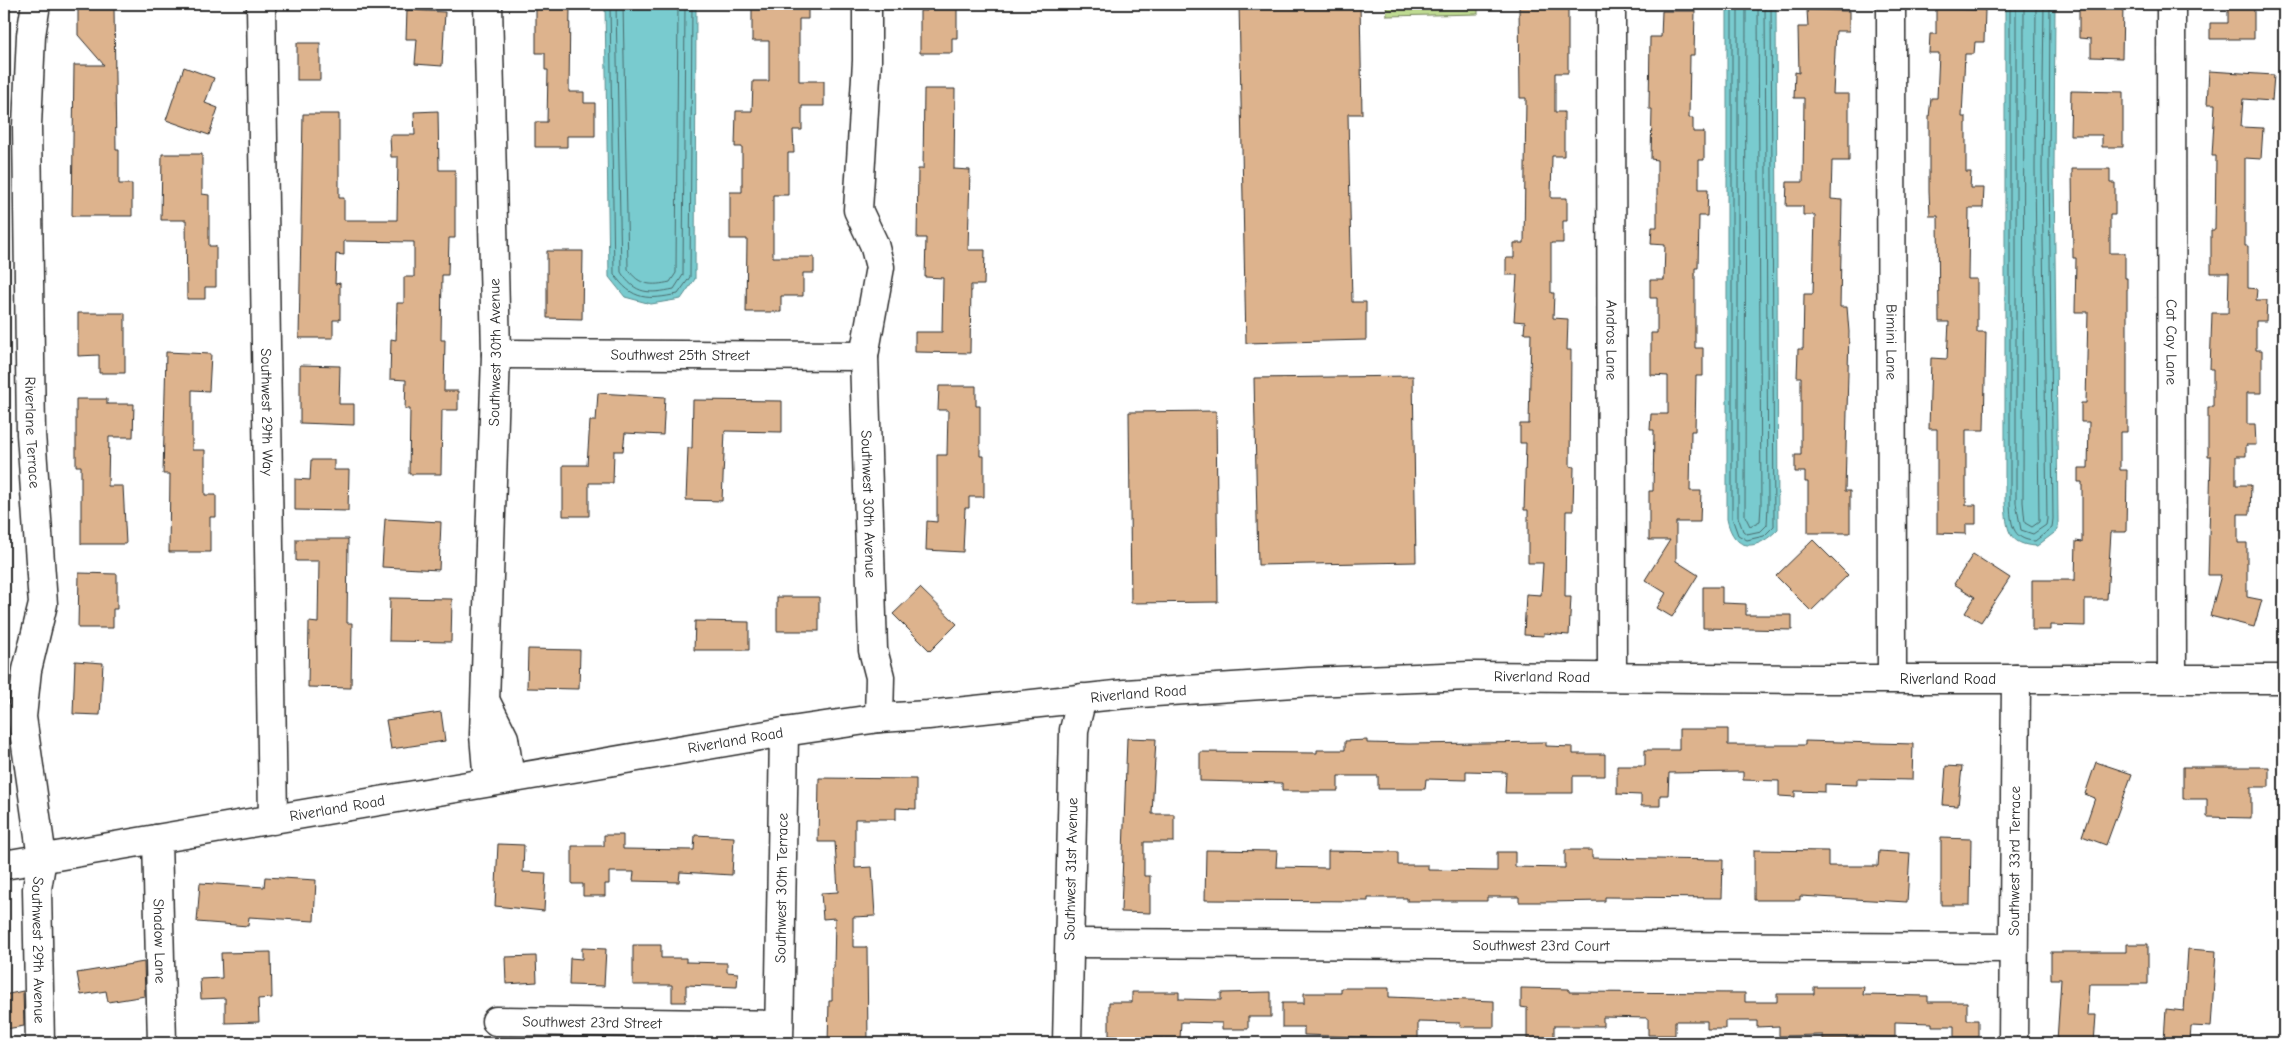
<svg xmlns="http://www.w3.org/2000/svg" width="2288" height="1047" viewBox="0 0 2288 1047" font-family="'Comic Neue',sans-serif">
  <rect width="100%" height="100%" fill="#fff"/>
  <filter id="ink" filterUnits="userSpaceOnUse"><feTurbulence type="fractalNoise" baseFrequency=".02" numOctaves="2"/><feDisplacementMap in="SourceGraphic" scale="10" xChannelSelector="R" yChannelSelector="G"/><feConvolveMatrix kernelMatrix="1 2 1 2 8 2 1 2 1" color-interpolation-filters="sRGB"/></filter>
  <g filter="url(#ink)">
    <polygon fill="#bfdb92" stroke="#75835e" points="1386,4 1478,4 1478,14 1387,16"/>
    <g fill="#79cbcf" stroke="#5a8b8d">
      <polygon points="605,4 696,4 695,279 681,299 651,304 625,297 609,277"/>
      <path d="M1727,4H1776L1778,529C1757,551 1734,553 1727,519Z"/>
      <path d="M2005,4H2055L2054,168L2058,519V530L2037,546C2007,545 2007,529 2005,503Z"/>
    </g>
    <g fill="none" stroke-linecap="round" stroke-linejoin="round">
      <g stroke="#4a6b6d" stroke-width="1">
        <path d="M610,4L614,274C632,301 649,300 678,294L690,277L692,4"/>
        <path d="M616,4L621,272C635,295 650,294 674,289L683,275L685,4"/>
        <path d="M623,4L628,269C639,286 652,286 670,282L676,273L678,4"/>
        <polyline points="1732,4 1732,518 1738,535 1747,540 1764,536 1774,526 1771,4"/>
        <polyline points="1738,4 1738,517 1743,531 1747,534 1761,531 1767,525 1768,505 1765,4"/>
        <polyline points="1746,4 1745,516 1750,526 1760,521 1761,505 1758,4"/>
        <path d="M2010,4V503C2011,522 2011,540 2035,541L2052,528L2053,519L2049,168L2050,4"/>
        <polyline points="2016,4 2016,503 2021,530 2033,534 2046,525 2047,519 2042,168 2044,4"/>
        <polyline points="2024,4 2023,502 2025,523 2032,527 2039,522 2039,519 2035,168 2036,4"/>
      </g>
    </g>
    <g fill="#ddb38d" stroke="#2b2b2b">
      <polygon points="78,4 100,4 100,8 114,8 116,150 119,150 119,184 132,184 132,216 72,216 74,65 104,65 78,35"/>
      <polygon points="536,4 570,4 569,92 584,92 584,103 595,103 595,136 567,136 567,147 535,147 535,122 547,122 548,70 545,70 545,53 536,53"/>
      <polygon points="752,4 808,4 808,19 799,19 799,81 824,81 824,106 802,106 802,130 793,130 794,153 788,153 788,195 773,195 773,257 814,257 814,273 803,273 803,296 781,296 781,312 746,312 747,239 730,239 730,192 742,192 742,147 735,147 736,111 752,111 753,81 769,81 769,41 752,41"/>
      <polygon points="927,4 957,4 957,38 952,38 952,53 920,53 920,11 927,11"/>
      <polygon points="1239,4 1360,4 1362,114 1348,114 1352,302 1366,302 1366,340 1246,343"/>
      <polygon points="1519,4 1568,4 1568,73 1555,73 1555,112 1564,112 1564,156 1552,156 1551,198 1567,198 1567,221 1563,221 1563,243 1551,243 1551,293 1554,293 1553,318 1568,319 1567,350 1571,350 1570,466 1574,467 1573,511 1566,511 1565,597 1571,597 1569,635 1544,633 1544,636 1524,635 1526,594 1541,595 1543,563 1528,563 1528,510 1524,510 1526,443 1520,443 1520,424 1529,424 1531,333 1524,333 1525,322 1514,321 1517,275 1506,275 1506,258 1514,258 1514,243 1524,243 1526,98 1520,98"/>
      <polygon points="2228,4 2254,4 2254,39 2210,39 2210,23 2228,23"/>
      <polygon points="2079,5 2123,6 2122,58 2091,57 2091,39 2079,38"/>
      <polygon points="1936,9 1985,10 1984,42 1975,42 1974,54 1965,54 1962,117 1966,117 1966,172 1971,172 1970,188 1984,188 1983,208 1969,208 1968,279 1977,279 1977,332 1986,332 1984,430 1966,430 1966,505 1976,505 1976,524 1966,524 1966,534 1937,533 1937,429 1929,429 1931,358 1947,359 1949,322 1939,322 1938,216 1930,216 1929,190 1929,117 1931,98 1937,98 1939,53 1929,53 1930,34 1936,34"/>
      <polygon points="407,10 445,12 442,66 415,64 417,39 406,39"/>
      <polygon points="1807,10 1849,11 1849,31 1836,31 1833,94 1849,94 1849,161 1832,161 1831,199 1842,200 1840,307 1847,307 1849,332 1845,491 1850,491 1850,533 1808,533 1808,482 1805,482 1805,472 1795,472 1795,455 1801,455 1801,377 1797,377 1798,349 1803,349 1804,294 1813,294 1815,215 1803,215 1803,206 1786,206 1787,182 1803,182 1804,98 1794,98 1795,72 1799,73 1798,27 1808,27"/>
      <polygon points="1662,11 1695,11 1694,55 1690,55 1689,118 1693,118 1693,132 1704,132 1704,160 1699,160 1699,189 1708,189 1707,216 1699,216 1698,268 1695,268 1695,348 1703,348 1703,376 1696,376 1695,431 1691,431 1690,491 1701,491 1700,522 1676,522 1676,561 1698,575 1672,617 1657,608 1666,593 1645,580 1670,540 1649,540 1649,491 1653,491 1654,430 1650,430 1651,414 1668,414 1668,376 1651,375 1651,333 1657,333 1657,298 1650,298 1650,280 1664,280 1665,245 1651,244 1652,227 1657,227 1657,160 1651,159 1652,109 1649,109 1650,37 1661,37"/>
      <rect x="297" y="43" width="23" height="37"/>
      <polygon points="184,67 214,78 205,103 218,108 209,135 166,120"/>
      <polygon points="2209,71 2274,75 2272,101 2243,99 2241,127 2263,128 2261,159 2245,158 2245,246 2248,246 2248,288 2257,289 2256,300 2267,300 2266,321 2256,321 2256,350 2262,350 2262,393 2247,393 2247,424 2255,424 2256,445 2246,445 2246,456 2236,456 2236,485 2251,485 2250,514 2238,514 2238,543 2247,543 2247,597 2262,600 2254,627 2210,616 2221,575 2208,575 2211,456 2208,456 2208,407 2213,407 2213,369 2210,369 2212,313 2228,313 2229,273 2211,273 2211,230 2215,230 2216,156 2212,156 2215,104 2207,104"/>
      <polygon points="924,89 955,89 954,169 970,170 968,250 985,250 984,285 971,285 970,353 915,352 915,332 942,332 943,278 925,277 926,238 917,238 918,169 923,169"/>
      <polygon points="2071,91 2123,92 2123,147 2102,147 2102,135 2070,135"/>
      <polygon points="438,111 439,170 455,170 455,238 449,238 448,275 442,275 441,340 445,340 444,391 458,391 458,410 442,410 441,474 409,474 410,409 405,409 406,380 390,379 391,339 396,340 397,303 404,303 404,277 414,277 414,242 344,241 344,255 336,254 335,284 340,283 340,320 333,320 333,338 299,338 303,114 339,114 339,198 344,198 344,220 397,220 398,157 391,157 390,135 415,135 414,112"/>
      <polygon points="162,154 202,154 202,194 209,195 209,246 216,246 216,287 205,287 205,299 187,299 186,220 161,220"/>
      <polygon points="2072,169 2110,169 2110,183 2115,183 2115,215 2110,215 2110,253 2125,253 2125,278 2127,278 2127,432 2120,432 2120,470 2127,470 2126,532 2111,532 2107,599 2085,599 2085,626 2050,625 2050,630 2032,630 2032,580 2075,580 2076,541 2082,542 2082,482 2078,482 2078,468 2088,468 2089,422 2081,422 2081,403 2086,403 2088,312 2075,312 2076,258 2073,258"/>
      <polygon points="547,251 583,251 582,319 547,318"/>
      <polygon points="78,313 125,313 125,373 99,373 99,355 78,356"/>
      <polygon points="166,352 211,354 209,391 192,390 192,450 205,450 205,495 216,495 216,517 210,517 210,552 169,552 170,474 163,474"/>
      <polygon points="300,365 340,366 339,404 354,404 354,425 300,423"/>
      <polygon points="1413,376 1416,562 1258,565 1254,378"/>
      <polygon points="939,386 976,386 976,406 980,406 980,456 984,456 984,497 969,497 969,508 965,508 963,552 926,550 927,521 937,522 937,455 947,455 948,410 938,410"/>
      <polygon points="598,393 665,397 663,435 625,433 623,451 614,451 613,483 589,483 589,516 563,516 563,465 587,465 590,421 596,421"/>
      <polygon points="76,399 107,399 107,404 134,404 133,437 109,437 108,486 123,486 126,544 81,544 81,466 76,466"/>
      <polygon points="693,400 782,401 782,432 725,431 722,501 686,500 688,448 692,448"/>
      <polygon points="1216,411 1218,602 1131,603 1129,412"/>
      <polygon points="311,460 334,460 334,470 349,470 348,511 295,510 295,479 310,480"/>
      <polygon points="385,519 441,522 439,570 382,567"/>
      <polygon points="296,539 348,539 347,623 352,623 351,688 308,687 309,622 318,623 319,561 296,561"/>
      <polygon points="1813,540 1848,575 1811,611 1776,576"/>
      <polygon points="1973,554 2010,578 1981,622 1965,613 1975,597 1954,584"/>
      <polygon points="79,573 117,574 117,609 113,609 113,628 78,628"/>
      <polygon points="1703,587 1722,587 1722,603 1746,604 1746,615 1792,615 1792,630 1703,628"/>
      <polygon points="920,588 957,624 930,651 893,614"/>
      <rect x="777" y="597" width="42" height="34"/>
      <polygon points="390,598 452,599 451,642 389,641"/>
      <polygon points="695,621 749,622 749,650 694,650"/>
      <polygon points="528,649 580,650 579,689 527,688"/>
      <polygon points="75,661 103,663 100,715 73,714"/>
      <polygon points="441,712 445,741 391,749 386,720"/>
      <polygon points="1679,729 1728,729 1728,745 1805,745 1805,741 1913,744 1912,780 1857,779 1857,785 1825,784 1825,792 1795,791 1795,797 1779,796 1779,781 1743,780 1743,772 1669,773 1668,795 1660,795 1660,806 1641,806 1641,795 1617,794 1617,766 1645,766 1645,750 1679,750"/>
      <polygon points="1127,738 1156,739 1152,814 1174,814 1174,842 1144,842 1144,876 1150,876 1150,913 1121,912"/>
      <polygon points="1367,740 1367,743 1409,744 1546,742 1546,746 1573,747 1573,754 1605,754 1605,776 1573,776 1573,793 1505,793 1506,772 1466,771 1466,780 1426,779 1425,789 1378,789 1378,776 1338,776 1338,791 1282,791 1282,783 1200,781 1200,752 1317,753 1317,750 1345,750 1345,741"/>
      <polygon points="2096,762 2132,774 2106,845 2082,836 2095,798 2085,794"/>
      <polygon points="1946,766 1962,767 1958,806 1943,805"/>
      <polygon points="2183,767 2269,767 2269,787 2251,787 2251,818 2207,817 2207,799 2183,799"/>
      <polygon points="819,778 916,779 916,809 896,808 896,819 855,819 855,868 872,867 875,916 853,917 853,947 867,947 868,1043 828,1043 829,1001 832,1001 832,968 834,968 835,918 823,919 821,893 838,892 835,842 818,842"/>
      <polygon points="604,835 623,835 623,849 694,850 695,835 734,837 732,875 680,872 679,882 633,881 634,872 609,872 609,884 605,884 605,896 583,896 583,884 572,884 572,846 604,846"/>
      <polygon points="1941,838 1971,839 1970,905 1941,905"/>
      <polygon points="498,844 524,845 523,872 546,873 544,911 495,906"/>
      <polygon points="1206,850 1277,851 1276,867 1328,868 1328,851 1398,852 1398,865 1428,865 1428,870 1497,871 1497,852 1515,852 1515,867 1565,868 1565,850 1592,850 1592,858 1723,860 1722,898 1605,897 1605,901 1546,902 1519,902 1519,897 1487,897 1487,901 1407,901 1407,898 1368,898 1368,901 1205,900"/>
      <polygon points="1754,850 1828,851 1828,866 1878,866 1879,851 1910,853 1907,902 1800,896 1800,900 1754,900"/>
      <polygon points="265,877 316,880 314,921 249,917 248,926 197,922 200,883 264,887"/>
      <polygon points="2126,944 2148,944 2148,984 2089,984 2087,1015 2096,1015 2094,1043 2057,1041 2061,979 2051,979 2051,952 2126,952"/>
      <polygon points="633,945 661,945 661,958 686,958 686,962 727,963 727,972 738,973 737,987 686,985 686,1002 672,1002 672,985 633,985"/>
      <polygon points="582,948 606,949 604,986 569,985 570,958 582,959"/>
      <polygon points="2188,949 2216,951 2211,1027 2191,1026 2190,1042 2164,1041 2166,1009 2184,1011"/>
      <polygon points="271,952 272,998 258,999 259,1022 225,1023 225,998 201,999 200,979 222,978 221,953"/>
      <polygon points="536,956 537,982 506,984 505,957"/>
      <polygon points="144,962 145,996 108,1002 106,991 81,995 77,973"/>
      <polygon points="1814,987 1864,987 1863,995 1928,996 1928,1002 1967,1002 1967,1020 1978,1020 1978,1037 1954,1037 1954,1026 1932,1026 1932,1023 1895,1022 1895,1037 1849,1036 1849,1039 1823,1039 1823,1035 1779,1036 1779,1026 1757,1027 1757,1021 1725,1021 1725,1029 1707,1029 1707,1021 1675,1021 1675,1035 1648,1035 1648,1018 1603,1017 1603,1026 1554,1026 1554,1039 1527,1039 1527,1008 1521,1007 1521,988 1569,989 1569,992 1745,993 1745,1002 1777,1002 1777,994 1814,994"/>
      <polygon points="1341,988 1389,988 1389,997 1494,1001 1494,1027 1460,1027 1460,1023 1418,1022 1418,1039 1304,1035 1304,1027 1282,1027 1282,1003 1304,1003 1304,993 1341,993"/>
      <polygon points="23,991 24,1026 6,1029 4,995"/>
      <polygon points="1132,992 1179,992 1179,999 1221,1000 1221,993 1271,992 1271,1017 1248,1017 1248,1029 1222,1029 1222,1023 1181,1022 1180,1039 1109,1036 1109,1002 1132,1002"/>
    </g>
    <g fill="none" stroke-linecap="round" stroke-linejoin="round">
      <defs>
        <g id="minor">
          <path id="s1" d="M36,4L31,35L27,126L31,434L43,604L27,670L22,717L42,858L37,889L40,1043"/>
          <path id="s2" d="M261,4L273,820"/>
          <path id="s3" d="M867,4V61L858,210L874,244L880,267L864,356L873,650L880,677L879,718"/>
          <path id="s4" d="M1611,4L1612,676"/>
          <path id="s5" d="M1891,4L1892,678"/>
          <path id="s6" d="M2171,4L2172,678"/>
          <path id="s7" d="M496,354L864,356"/>
          <polyline points="487,704 504,738 510,778"/>
          <path id="s8" d="M488,782L484,735L496,354L488,4"/>
          <path id="s9" d="M157,839L162,1043"/>
          <path id="s10" d="M4,865L784,732L879,718L928,715L1125,694L1309,682L1470,676L1813,679H2284"/>
          <path id="s11" d="M1070,943L2013,948"/>
          <path id="s12" d="M496,1021L779,1025"/>
          <path id="s13" d="M779,1043L784,732"/>
          <path id="s14" d="M1067,1043L1074,730L1082,698"/>
          <path id="s15" d="M2013,1043L2016,679"/>
        </g>
      </defs>
      <use href="#minor" stroke="#2b2b2b" stroke-width="31"/>
      <use href="#minor" stroke="#fff" stroke-width="28"/>
    </g>
  </g>
  <g text-anchor="middle" stroke-width="4" stroke-linejoin="round" paint-order="stroke">
    <g font-size="15" fill="#2b2b2b" stroke="#fff">
      <text dy="5" stroke="none"><textPath href="#s4" startOffset="336">Andros Lane</textPath></text>
      <text dy="5" stroke="none"><textPath href="#s5" startOffset="338">Bimini Lane</textPath></text>
      <text dy="5" stroke="none"><textPath href="#s6" startOffset="338">Cat Cay Lane</textPath></text>
      <text dy="5" stroke="none"><textPath href="#s8" startOffset="430">Southwest 30th Avenue</textPath></text>
      <text dy="5" stroke="none"><textPath href="#s7" startOffset="184">Southwest 25th Street</textPath></text>
      <text dy="5" stroke="none"><textPath href="#s2" startOffset="408">Southwest 29th Way</textPath></text>
      <text dy="5" stroke="none"><textPath href="#s1" startOffset="429">Riverlane Terrace</textPath></text>
      <text dy="5" stroke="none"><textPath href="#s3" startOffset="506">Southwest 30th Avenue</textPath></text>
      <text dy="5" stroke="none"><textPath href="#s10" startOffset="1552">Riverland Road</textPath></text>
      <text dy="5" stroke="none"><textPath href="#s10" startOffset="1958">Riverland Road</textPath></text>
      <text dy="5" stroke="none"><textPath href="#s10" startOffset="1148">Riverland Road</textPath></text>
      <text dy="5" stroke="none"><textPath href="#s10" startOffset="742">Riverland Road</textPath></text>
      <text dy="5" stroke="none"><textPath href="#s10" startOffset="338">Riverland Road</textPath></text>
      <text dy="5" stroke="none"><textPath href="#s15" startOffset="182">Southwest 33rd Terrace</textPath></text>
      <text dy="5" stroke="none"><textPath href="#s14" startOffset="174">Southwest 31st Avenue</textPath></text>
      <text dy="5" stroke="none"><textPath href="#s13" startOffset="155">Southwest 30th Terrace</textPath></text>
      <text dy="5" stroke="none"><textPath href="#s9" startOffset="102">Shadow Lane</textPath></text>
      <text dy="5" stroke="none"><textPath href="#s11" startOffset="471">Southwest 23rd Court</textPath></text>
      <text dy="5" stroke="none"><textPath href="#s1" startOffset="951">Southwest 29th Avenue</textPath></text>
      <text dy="5" stroke="none"><textPath href="#s12" startOffset="96">Southwest 23rd Street</textPath></text>
    </g>
  </g>
  <rect width="2288" height="1047" fill="none" stroke="#fff" stroke-width="20"/>
  <rect x="10" y="10" width="2268" height="1027" fill="none" stroke="#2b2b2b" stroke-width="2" filter="url(#ink)"/>
</svg>
